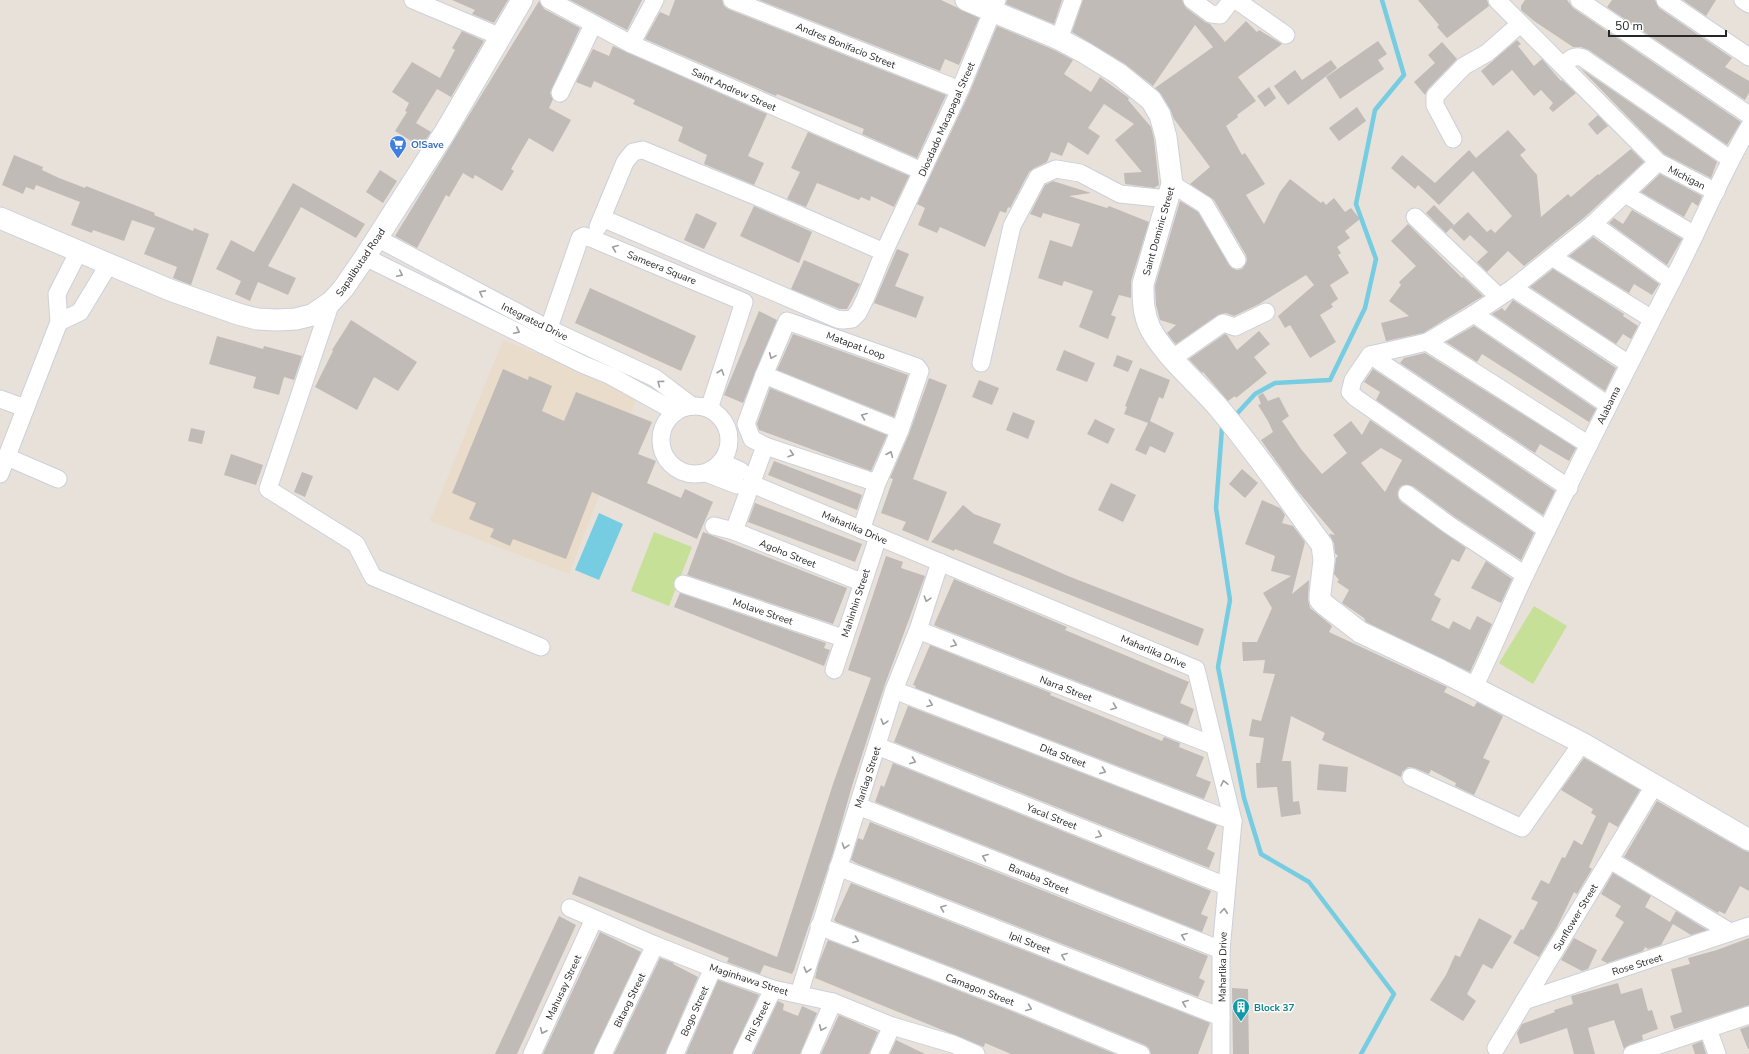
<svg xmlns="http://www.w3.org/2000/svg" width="1749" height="1054" viewBox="0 0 1749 1054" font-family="'Nunito Sans',sans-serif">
  <rect width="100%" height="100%" fill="#e8e1da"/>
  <polygon fill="#e9dcca" points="503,340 639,393 569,574 430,521"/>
  <g fill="#c7e098">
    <polygon points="654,532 692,547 669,606 631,591"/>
    <polygon points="1534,606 1567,626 1533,684 1499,663"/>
  </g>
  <polygon fill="#76cce1" points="599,513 623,524 599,580 575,570"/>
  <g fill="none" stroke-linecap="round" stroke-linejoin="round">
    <g stroke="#76cce1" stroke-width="4.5">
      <polyline points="1233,418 1255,394 1275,383 1330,380 1365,308 1376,259 1356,204 1375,110 1404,75 1382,0"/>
      <polyline points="1226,425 1222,428 1216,508 1230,600 1218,667 1244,798 1261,854 1309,882 1394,994 1361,1054"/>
    </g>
  </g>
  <g fill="#c0bbb6" fill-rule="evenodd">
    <polygon points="452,0 508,0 494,23 472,14 475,10"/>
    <polygon points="570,0 642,0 627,30"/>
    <polygon points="675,0 722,0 724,6 728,9 946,95 917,158 862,134 864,129 777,94 776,96 645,39 660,12 669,16"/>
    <polygon points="759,0 941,0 979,18 959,65 945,59 940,71"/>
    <polygon points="1007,0 1062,0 1054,24 1006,4"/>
    <polygon points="1083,0 1182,0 1186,8 1205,22 1210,24 1225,42 1246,21 1257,32 1259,30 1282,44 1238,77 1256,101 1237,115 1238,117 1226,126 1242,155 1245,153 1265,184 1246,195 1264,224 1280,192 1290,179 1321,203 1323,201 1326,205 1334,198 1345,212 1351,208 1360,219 1345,231 1350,238 1337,247 1341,253 1338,255 1349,273 1330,285 1338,299 1331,304 1333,307 1320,315 1336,342 1310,358 1290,325 1285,328 1278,316 1314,285 1306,275 1259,304 1234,316 1226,313 1218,315 1176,344 1173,341 1167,333 1176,325 1160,320 1156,305 1155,286 1180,201 1198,212 1232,268 1237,270 1242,269 1245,265 1247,260 1246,255 1214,200 1190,184 1210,167 1174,119 1170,109 1161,94 1155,88 1213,47 1195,25 1153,86 1125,64 1072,32"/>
    <polygon points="1418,0 1487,0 1489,6 1447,38 1437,27 1439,25"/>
    <polygon points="1525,0 1567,0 1573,8 1741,122 1727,145 1589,50 1581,47 1573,47 1534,21 1521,10 1521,6"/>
    <polygon points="1612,0 1655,0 1659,8 1732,58 1725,67 1749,81 1749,93 1745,100 1607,7"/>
    <polygon points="1683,0 1716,0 1706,16"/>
    <polygon points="539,1 544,9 580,28 550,93 553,99 549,108 571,120 553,152 529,138 511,169 514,171 502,191 475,175 473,179 463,173 449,197 446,195 417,248 395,236"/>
    <polygon points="997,26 1054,50 1073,60 1064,74 1091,92 1100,77 1129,98 1128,100 1151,127 1154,139 1159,185 1154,188 1125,184 1124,173 1142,172 1115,140 1134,124 1104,104 1088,128 1100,136 1088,155 1068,142 1062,156 1051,152 1047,162 1034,168 1029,172 1010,208 1008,207 1006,213 1000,211 985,247 940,227 937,233 918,225 925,208 917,204 969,94"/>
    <polygon points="462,31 484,41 451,97 437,89 416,123 431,132 421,147 395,131 407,112 405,111 409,103 392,92 412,62 440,78 455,50 452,48"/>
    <polygon points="1517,40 1521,44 1518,46 1534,66 1542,59 1561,81 1562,80 1576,93 1553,112 1549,108 1553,103 1541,90 1534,96 1512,70 1493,86 1481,71"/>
    <polygon points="1378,41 1387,54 1378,60 1384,69 1340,99 1326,77"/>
    <polygon points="1442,42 1457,59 1428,89 1425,95 1414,82 1435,63 1428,55"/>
    <polygon points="613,46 767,114 748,156 764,163 754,185 704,164 707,155 678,141 683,127 633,104 635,100 594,81 591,88 576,82 593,49 609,56"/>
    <polygon points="1331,60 1337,68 1288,105 1274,86 1295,70 1302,80"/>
    <polygon points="1580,68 1717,162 1711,178 1664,154"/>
    <polygon points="1269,87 1276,98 1265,107 1257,96"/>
    <polygon points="1357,107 1366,121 1339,141 1329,128"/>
    <polygon points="1598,115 1608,126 1597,135 1588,124"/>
    <polygon points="1508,130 1526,150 1520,155 1537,175 1541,217 1568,194 1571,197 1598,174 1599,175 1631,149 1644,162 1586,216 1524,266 1508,251 1487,272 1477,262 1488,252 1470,235 1464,241 1451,228 1468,212 1487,232 1491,229 1495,233 1512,216 1473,171 1439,205 1418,185 1415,189 1391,168 1402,155 1435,183 1469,150 1476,158"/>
    <polygon points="808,132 909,176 894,207 871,196 870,201 861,197 859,200 817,183 806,207 787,199 800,172 791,168"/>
    <polygon points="14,155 43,167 42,170 59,178 85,188 86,186 155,213 154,215 193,231 194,228 209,234 191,285 173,278 177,267 144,254 155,228 132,220 124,241 93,230 92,233 71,225 80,202 36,185 34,190 26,187 23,194 2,185"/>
    <polygon points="380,170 397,181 383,203 366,192"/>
    <polygon points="1660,174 1702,196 1698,206 1692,202 1684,217 1641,192"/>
    <polygon points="1053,181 1091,193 1069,196 1107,208 1109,206 1149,222 1131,281 1131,298 1119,295 1111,315 1116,317 1108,339 1079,327 1093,291 1064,281 1062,286 1038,278 1050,240 1072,247 1080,224 1043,213 1041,218 1030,214 1045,185"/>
    <polygon points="293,183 365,224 356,238 301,207 268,266 296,278 288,295 258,282 250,301 235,294 241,281 216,269 231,240 254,252"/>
    <polygon points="1434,205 1454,225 1446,233 1426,213"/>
    <polygon points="754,206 812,232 799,263 740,236"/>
    <polygon points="1632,210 1682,239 1667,265 1609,223 1614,218 1623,224"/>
    <polygon points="696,213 717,223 704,249 684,240"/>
    <polygon points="1408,224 1462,278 1463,277 1483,296 1423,333 1386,341 1381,323 1409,316 1389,301 1401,285 1399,282 1416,266 1391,241"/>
    <polygon points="1593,237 1659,284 1652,295 1634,284 1629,293 1569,256"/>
    <polygon points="897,249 909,254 895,286 924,297 916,318 874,303"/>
    <polygon points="804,260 860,284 847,309 840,309 791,289"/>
    <polygon points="1553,269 1624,314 1623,316 1638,326 1631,339 1623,334 1616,344 1530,287"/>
    <polygon points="590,288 696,336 681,371 575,323"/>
    <polygon points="1513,300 1616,368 1605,391 1492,314 1502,308 1505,311"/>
    <polygon points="759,311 777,320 743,403 724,395"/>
    <polygon points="351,320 417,362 398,391 374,377 357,410 315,387 333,351 332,350"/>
    <polygon points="1474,326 1596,409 1589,422 1482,354 1477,362 1446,342"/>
    <polygon points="1259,331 1270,344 1254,357 1267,373 1236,398 1235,396 1228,401 1203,372 1202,373 1189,359 1225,334 1227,335 1237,350"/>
    <polygon points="793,334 908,375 894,417 777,370"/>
    <polygon points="217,336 263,349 264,346 302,356 294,380 284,377 279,395 253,388 256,377 209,364"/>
    <polygon points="1064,350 1095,363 1087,382 1056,370"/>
    <polygon points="1425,353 1576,448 1569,461 1540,444 1535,453 1400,363 1404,358"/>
    <polygon points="1117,355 1133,361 1128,372 1113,366"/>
    <polygon points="1140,368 1170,380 1163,399 1159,397 1150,421 1174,433 1165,453 1150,446 1146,455 1135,450 1148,423 1124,414 1127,407 1125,406"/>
    <polygon points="503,369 528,380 529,376 552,386 542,411 564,421 576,392 652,422 638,454 656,461 647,483 681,498 685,489 713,502 697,539 592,492 566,559 513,539 510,546 490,537 494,529 469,519 476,503 452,493"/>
    <polygon points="1373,369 1555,491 1543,515 1376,400 1380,392 1364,382"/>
    <polygon points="929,378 947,385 913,479 947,492 928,541 902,530 906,522 881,513 893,479 890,478 909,434"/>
    <polygon points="979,380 999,388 992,405 972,397"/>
    <polygon points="770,388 887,435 871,471 759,430 757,424"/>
    <path d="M1263,393L1268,401L1279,397L1289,416L1282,421L1301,449L1322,474L1347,453L1333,435L1351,421L1362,435L1370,420L1534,533L1521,560L1455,517L1413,486L1403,485L1399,488L1398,498L1401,502L1466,548L1459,562L1452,559L1434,595L1441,599L1431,620L1449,629L1453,621L1470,630L1477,616L1492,624L1470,672L1366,622L1364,618L1342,603L1349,590L1337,582L1339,580L1334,574L1336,558L1338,556L1335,553L1334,543L1329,534L1335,535L1296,489L1261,440L1273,432L1268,421L1258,405L1261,404L1258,396ZM1381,448L1402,460L1385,492L1361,463Z"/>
    <polygon points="1013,412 1035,421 1028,439 1006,430"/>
    <polygon points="1095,419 1115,429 1108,444 1087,434"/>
    <polygon points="191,428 205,431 202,444 188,441"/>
    <polygon points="231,454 263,465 256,485 224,475"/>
    <polygon points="774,461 862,495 857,510 768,475"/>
    <polygon points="1242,469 1258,483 1245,498 1229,484"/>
    <polygon points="302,472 313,476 305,497 294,492"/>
    <polygon points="1111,483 1136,495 1123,522 1098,510"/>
    <polygon points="1262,500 1280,508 1285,515 1282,523 1293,526 1305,542 1292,594 1309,580 1308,600 1310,608 1332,626 1329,632 1447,687 1444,692 1474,707 1477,702 1503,716 1483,758 1490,761 1474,795 1455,786 1456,783 1431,770 1429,774 1415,768 1408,767 1402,772 1401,777 1322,740 1325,733 1291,716 1282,761 1291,761 1293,802 1299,801 1301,814 1281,817 1277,787 1257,788 1256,763 1260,763 1264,738 1249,736 1252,719 1261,721 1275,674 1263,673 1265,660 1243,661 1242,642 1257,642 1272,608 1263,593 1291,576 1271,571 1275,556 1245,544"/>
    <polygon points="755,503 862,544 855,562 748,522"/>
    <polygon points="963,505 974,514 1001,524 993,543 1068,576 1204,629 1198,646 965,553 955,549 954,551 931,542"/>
    <polygon points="703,532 847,588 833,624 687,575"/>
    <polygon points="886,556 903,562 901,568 925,576 884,687 852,786 833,853 794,970 792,974 764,965 760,974 727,962 729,958 572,894 579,876 777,957 834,781 871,678 848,670"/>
    <polygon points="1486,561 1512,579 1501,603 1471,588"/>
    <polygon points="954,579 1067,627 1065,630 1189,682 1180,703 1194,709 1188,725 938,627 934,625"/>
    <polygon points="680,593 826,643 824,648 830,650 824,666 674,607"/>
    <polygon points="930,645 1051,693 1050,695 1162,741 1164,737 1180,743 1179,747 1204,757 1196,776 1211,782 1204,799 915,688 916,686 913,685"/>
    <polygon points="908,706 1217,825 1207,849 1215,853 1209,868 894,742"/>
    <polygon points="1584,758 1640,790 1618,827 1609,822 1589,867 1592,869 1577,894 1574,892 1556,929 1539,957 1513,943 1521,929 1523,930 1538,902 1531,899 1541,880 1549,884 1562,857 1565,858 1574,840 1582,845 1596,816 1591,813 1593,809 1561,790"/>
    <polygon points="893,763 1211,891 1201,914 1208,917 1202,932 875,802 881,785 884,787"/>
    <polygon points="1319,764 1348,767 1346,792 1317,790"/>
    <polygon points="1657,801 1743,850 1749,852 1749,891 1740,886 1725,914 1719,911 1718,913 1624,857"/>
    <polygon points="870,822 1208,956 1199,978 1205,981 1198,997 858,864 851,860 858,838 863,840"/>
    <polygon points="1613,873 1651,896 1645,907 1670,922 1676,911 1707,930 1691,935 1673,924 1661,945 1648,949 1645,947 1643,951 1607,963 1601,960 1624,922 1615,916 1621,906 1601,894"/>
    <polygon points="851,883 1210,1023 1198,1054 1151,1054 1149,1048 1145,1045 1024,995 836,922 834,920"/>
    <polygon points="559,916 576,925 517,1054 495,1054"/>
    <polygon points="1479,918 1512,936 1492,969 1483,964 1467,994 1476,1001 1463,1021 1430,1000 1446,975 1455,955 1460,957"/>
    <polygon points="600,932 641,952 593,1054 543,1054"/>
    <polygon points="1574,938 1597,950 1588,969 1582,971 1561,960"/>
    <polygon points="1749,938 1749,1005 1674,1029 1670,1016 1682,1012 1671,969 1690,964 1688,958 1717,950"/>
    <polygon points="828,940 1016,1013 1115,1054 1011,1054 985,1043 984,1047 815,978 818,965"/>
    <polygon points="660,958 674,963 673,964 698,977 665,1054 614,1054"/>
    <polygon points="718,980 759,995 732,1054 686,1054"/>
    <polygon points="1618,983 1621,994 1642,988 1648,1011 1652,1010 1658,1029 1642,1035 1643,1040 1629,1045 1624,1049 1614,1020 1588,1028 1595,1054 1574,1054 1567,1028 1520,1044 1517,1033 1522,1024 1555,1012 1554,1010 1573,1004 1571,996"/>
    <polygon points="1232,988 1248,989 1249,1054 1233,1054"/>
    <polygon points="778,1001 784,1004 783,1010 798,1016 802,1006 817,1013 800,1054 753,1054"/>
    <polygon points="839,1015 878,1032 869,1054 821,1054"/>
    <polygon points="1749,1026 1749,1049 1748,1049 1740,1029"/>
    <polygon points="896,1040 925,1054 890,1054"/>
    <polygon points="1702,1041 1706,1054 1695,1054 1692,1045"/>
  </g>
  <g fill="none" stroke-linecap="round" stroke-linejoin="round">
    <defs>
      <g id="minor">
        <polyline points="413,0 501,37"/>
        <polyline points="549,0 631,44 922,171"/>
        <polyline points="732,0 960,90"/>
        <polyline points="1192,0 1211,14 1220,15 1231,1 1236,0 1286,35"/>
        <polyline points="1497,0 1658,162 1593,224 1513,288 1474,314 1427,342 1370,355 1353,380 1350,392 1356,398 1547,530"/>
        <polyline points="1579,0 1749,115"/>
        <polyline points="1665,0 1749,57"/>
        <polyline points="1743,0 1749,4"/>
        <polyline points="1059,39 1073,0"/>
        <polyline points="631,44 655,0"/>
        <path d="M1563,66C1569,60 1574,54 1583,58L1730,159"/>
        <polyline points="560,93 593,25"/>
        <polyline points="1453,139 1435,105 1435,96 1464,66 1487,53 1520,24"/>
        <polyline points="1658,162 1716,192"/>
        <polyline points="1172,184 1205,205 1237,260"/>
        <polyline points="1625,194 1695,235"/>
        <polyline points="1415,217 1499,297"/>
        <polyline points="602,218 837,319 843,320 852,319 858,313 865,299 884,252 960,90 997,0"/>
        <polyline points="1593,224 1672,281"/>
        <polyline points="598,227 625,162 633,152 643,150 765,200 884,252"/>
        <polyline points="377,238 541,325 655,378 692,406"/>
        <polyline points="365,257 582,364 611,376 676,412"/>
        <polyline points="1552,257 1652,319"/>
        <polyline points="1513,288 1629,364"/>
        <polyline points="331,302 268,489 356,544 373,577 541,647"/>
        <polyline points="1474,314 1608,405"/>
        <polyline points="59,322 80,312 109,264"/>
        <polyline points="1427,342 1589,445"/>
        <polyline points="543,345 580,238 584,236 593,239 744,302 709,409"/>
        <polyline points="1370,355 1569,488"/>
        <polyline points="1173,358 1223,323 1235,327 1266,312"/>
        <polyline points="981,363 1012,226 1038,177 1056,169 1080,173 1120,194 1168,199"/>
        <polyline points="764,375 900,430"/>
        <polyline points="0,399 25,408"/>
        <circle cx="695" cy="440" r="34"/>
        <polyline points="7,457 58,479"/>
        <polyline points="721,462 741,471"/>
        <polyline points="706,473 737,485"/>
        <polyline points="0,474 59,322 57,294 79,251"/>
        <polyline points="752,484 1196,669 1233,821 1221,950 1221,1054"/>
        <polyline points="1407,494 1449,525 1525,575"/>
        <polyline points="714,526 734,531 861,582"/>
        <polyline points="861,530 877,483 900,430 920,371 917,367 787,321 764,375 746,424 752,439 765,446 877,483"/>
        <polyline points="734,531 765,446"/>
        <polyline points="683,584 843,638"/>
        <polyline points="918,630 1215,746"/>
        <polyline points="834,670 878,537"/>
        <path d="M1474,687C1493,650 1508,610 1526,573C1573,475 1622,378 1672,281C1699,230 1720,176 1749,127"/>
        <polyline points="894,690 1233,821"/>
        <polyline points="877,746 1226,886"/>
        <polyline points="1411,777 1522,828 1582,743"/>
        <polyline points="858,806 1221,950"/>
        <polyline points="1610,860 1730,932"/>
        <polyline points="838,867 1221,1017"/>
        <polyline points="570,908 655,945 713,968 773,989 833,1002 892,1026 953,1044 976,1054"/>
        <polyline points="819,926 1020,1004 1141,1054"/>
        <polyline points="799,994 894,690 918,630 940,562"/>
        <polyline points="1524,1001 1749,926"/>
        <polyline points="1708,1029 1717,1054"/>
        <polyline points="1496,1048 1654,786"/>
        <polyline points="532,1054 594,919"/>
        <polyline points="603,1054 655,945"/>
        <polyline points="675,1054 713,968"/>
        <polyline points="742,1054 773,989"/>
        <polyline points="810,1054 833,1002"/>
        <polyline points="879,1054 892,1026"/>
        <polyline points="1632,1054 1749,1015"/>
      </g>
      <g id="tertiary">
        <path d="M966,0L1059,39L1085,53L1119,74L1151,100L1160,115L1166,137L1172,184L1143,284C1143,300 1143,313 1150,328C1164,355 1197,383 1218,407C1255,451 1288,499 1322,545L1324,560L1320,594V600L1325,605L1360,632L1440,670L1582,743L1749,840"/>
        <polyline points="0,218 170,290 238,314 257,319 277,320 296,319 312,315 331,302 343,289 365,257 445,132 522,0"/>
      </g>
    </defs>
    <use href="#minor" stroke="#ccd0db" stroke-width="19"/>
    <use href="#tertiary" stroke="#ccd0db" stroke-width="23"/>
    <use href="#minor" stroke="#fff" stroke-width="17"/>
    <use href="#tertiary" stroke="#fff" stroke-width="21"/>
  </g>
  <defs><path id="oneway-chevron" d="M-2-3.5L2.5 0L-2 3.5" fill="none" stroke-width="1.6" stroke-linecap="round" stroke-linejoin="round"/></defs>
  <g stroke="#9e9e9e">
    <use href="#oneway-chevron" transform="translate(615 248) rotate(-158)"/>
    <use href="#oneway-chevron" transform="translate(400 274) rotate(26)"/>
    <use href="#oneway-chevron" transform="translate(482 293) rotate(-152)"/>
    <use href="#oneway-chevron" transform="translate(517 331) rotate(26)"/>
    <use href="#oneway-chevron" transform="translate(772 356) rotate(114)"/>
    <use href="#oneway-chevron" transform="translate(721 372) rotate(-71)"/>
    <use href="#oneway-chevron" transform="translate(660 383) rotate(-143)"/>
    <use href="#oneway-chevron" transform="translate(864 416) rotate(-158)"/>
    <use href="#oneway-chevron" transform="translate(791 454) rotate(18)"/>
    <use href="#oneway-chevron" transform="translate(890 454) rotate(-67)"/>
    <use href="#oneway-chevron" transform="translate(927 599) rotate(108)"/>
    <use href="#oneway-chevron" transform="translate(954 644) rotate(21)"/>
    <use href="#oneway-chevron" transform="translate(930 704) rotate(21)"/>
    <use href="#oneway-chevron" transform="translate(1114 707) rotate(21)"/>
    <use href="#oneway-chevron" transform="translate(884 722) rotate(106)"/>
    <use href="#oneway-chevron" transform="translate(913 761) rotate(22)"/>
    <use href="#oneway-chevron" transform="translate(1103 771) rotate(21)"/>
    <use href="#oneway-chevron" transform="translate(1224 783) rotate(-103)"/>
    <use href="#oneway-chevron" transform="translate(1099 835) rotate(22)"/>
    <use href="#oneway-chevron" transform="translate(845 846) rotate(108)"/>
    <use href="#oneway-chevron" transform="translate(985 857) rotate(-158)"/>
    <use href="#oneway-chevron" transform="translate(943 908) rotate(-159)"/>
    <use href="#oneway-chevron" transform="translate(1224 911) rotate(-85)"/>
    <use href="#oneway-chevron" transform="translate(1184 936) rotate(-158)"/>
    <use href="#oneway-chevron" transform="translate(856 940) rotate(21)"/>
    <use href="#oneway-chevron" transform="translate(1064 956) rotate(-159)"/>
    <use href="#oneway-chevron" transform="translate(807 970) rotate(106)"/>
    <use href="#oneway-chevron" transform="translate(1185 1003) rotate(-159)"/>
    <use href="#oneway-chevron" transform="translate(1029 1008) rotate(22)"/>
    <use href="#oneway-chevron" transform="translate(822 1028) rotate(114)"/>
    <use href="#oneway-chevron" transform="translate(543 1031) rotate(115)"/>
  </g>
  <defs>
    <symbol id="supermarket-pin" viewBox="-11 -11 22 30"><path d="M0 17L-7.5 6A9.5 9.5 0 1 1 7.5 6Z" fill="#3f7fe0" stroke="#fff"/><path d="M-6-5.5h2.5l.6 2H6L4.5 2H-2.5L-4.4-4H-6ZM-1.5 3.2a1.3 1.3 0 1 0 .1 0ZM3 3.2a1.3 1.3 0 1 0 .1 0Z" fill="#fff"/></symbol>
    <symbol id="building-pin" viewBox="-11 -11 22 30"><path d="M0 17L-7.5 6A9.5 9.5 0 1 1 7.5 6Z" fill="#0f9aa8" stroke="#fff"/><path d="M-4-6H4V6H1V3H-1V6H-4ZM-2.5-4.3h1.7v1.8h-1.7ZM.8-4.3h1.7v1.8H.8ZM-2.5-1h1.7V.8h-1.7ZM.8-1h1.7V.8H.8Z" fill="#fff"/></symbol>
  </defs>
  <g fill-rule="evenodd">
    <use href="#supermarket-pin" x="388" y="134" width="20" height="27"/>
    <use href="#building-pin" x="1231" y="997" width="20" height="27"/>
  </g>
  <g text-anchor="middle" stroke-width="3" stroke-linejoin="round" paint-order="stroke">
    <g font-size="10" fill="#272727" stroke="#fff">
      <text transform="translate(846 45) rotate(22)" y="4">Andres Bonifacio Street</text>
      <text transform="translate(734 89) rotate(24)" y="4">Saint Andrew Street</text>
      <text transform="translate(946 119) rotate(-66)" y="4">Diosdado Macapagal Street</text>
      <text transform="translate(1687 177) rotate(27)" y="4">Michigan</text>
      <text transform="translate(1158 231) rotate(-74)" y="4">Saint Dominic Street</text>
      <text transform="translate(360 262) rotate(-56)" y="4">Sapalibutad Road</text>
      <text transform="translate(662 267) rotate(22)" y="4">Sameera Square</text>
      <text transform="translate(535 321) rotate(26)" y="4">Integrated Drive</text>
      <text transform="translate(856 345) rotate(20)" y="4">Matapat Loop</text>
      <text transform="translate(1608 405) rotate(-64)" y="4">Alabama</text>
      <text transform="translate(855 527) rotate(23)" y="4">Maharlika Drive</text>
      <text transform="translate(788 553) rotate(22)" y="4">Agoho Street</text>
      <text transform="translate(855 603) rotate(-72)" y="4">Mahinhin Street</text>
      <text transform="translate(763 611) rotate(19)" y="4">Molave Street</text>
      <text transform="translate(1154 651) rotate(23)" y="4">Maharlika Drive</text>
      <text transform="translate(1066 688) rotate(21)" y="4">Narra Street</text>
      <text transform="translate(1063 755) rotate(21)" y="4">Dita Street</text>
      <text transform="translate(867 777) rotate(-72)" y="4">Marilag Street</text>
      <text transform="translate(1052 816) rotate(22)" y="4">Yacal Street</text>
      <text transform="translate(1039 878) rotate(22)" y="4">Banaba Street</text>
      <text transform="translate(1575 917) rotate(-59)" y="4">Sunflower Street</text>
      <text transform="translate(1030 942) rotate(21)" y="4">Ipil Street</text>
      <text transform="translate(1637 964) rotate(-17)" y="4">Rose Street</text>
      <text transform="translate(1222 967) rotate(-89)" y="4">Maharlika Drive</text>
      <text transform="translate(749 979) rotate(18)" y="4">Maginhawa Street</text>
      <text transform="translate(563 987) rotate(-65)" y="4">Mahusay Street</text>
      <text transform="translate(980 989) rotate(21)" y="4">Camagon Street</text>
      <text transform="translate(629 1000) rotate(-64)" y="4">Bitaog Street</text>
      <text transform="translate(694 1011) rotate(-66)" y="4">Bogo Street</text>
      <text transform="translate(757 1021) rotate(-64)" y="4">Pili Street</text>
    </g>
    <g font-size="10" font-weight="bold" fill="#366cbe" stroke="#fff" text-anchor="start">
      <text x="411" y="148">O!Save</text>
    </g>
    <g font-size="10" font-weight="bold" fill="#0d838f" stroke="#fff" text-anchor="start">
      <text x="1254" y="1011">Block 37</text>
    </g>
  </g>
  <path d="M1609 30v6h117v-6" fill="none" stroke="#272727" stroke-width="2"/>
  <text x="1615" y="30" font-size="12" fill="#272727" stroke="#ffffff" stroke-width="3" paint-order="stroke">50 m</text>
</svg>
